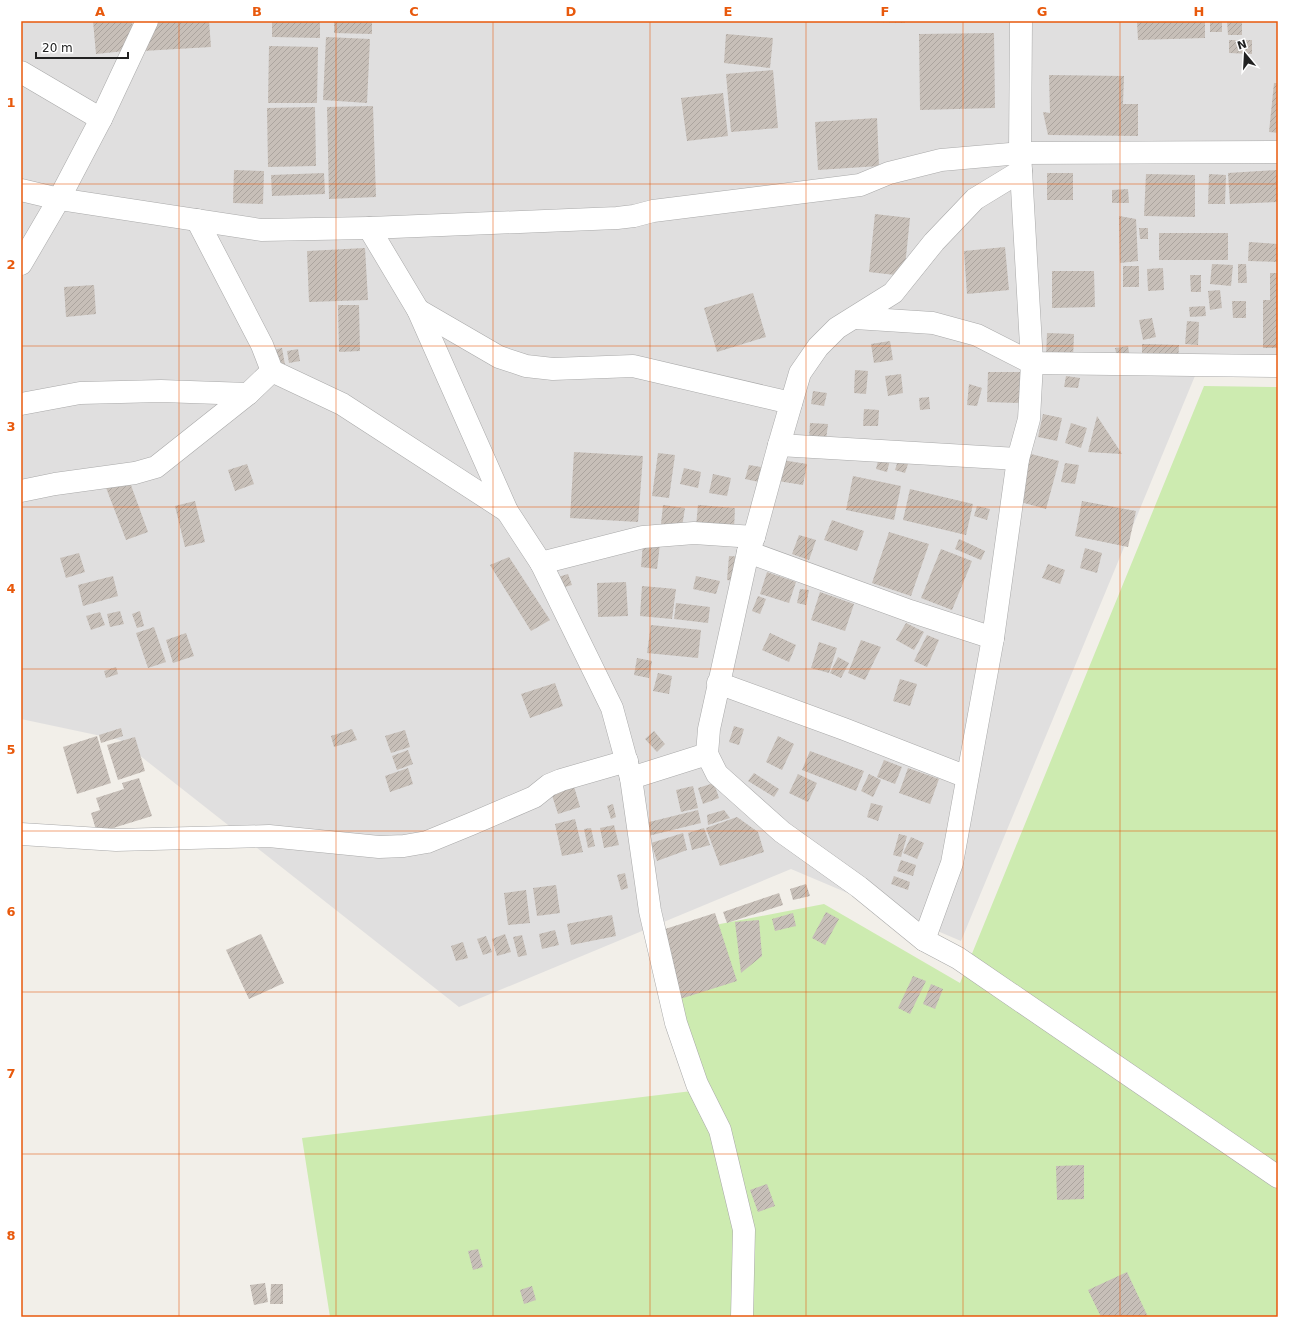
<svg xmlns="http://www.w3.org/2000/svg" width="1299" height="1338" viewBox="0 0 1299 1338" font-family="'DejaVu Sans',sans-serif">
  <defs>
    <pattern id="building-hatch" width="6" height="6" patternUnits="userSpaceOnUse"><rect width="6" height="6" fill="#c7bfb8"/><path d="M-1 1l2-2M0 6l6-6M5 7l2-2" fill="none" stroke="#aba49e"/></pattern>
  </defs>
  <rect width="100%" height="100%" fill="#f2efe9"/>
  <polygon fill="#e0dfdf" points="21,21 1278,21 1278,369 1197,371 961,941 791,869 459,1007 120,740 21,719"/>
  <polygon fill="#cdebb0" points="1204,386 1278,387 1278,1317 330,1317 302,1138 692,1091 663,935 824,904 960,983"/>
  <g fill="url(#building-hatch)">
    <polygon points="93,21 132,21 135,50 96,54"/>
    <polygon points="142,21 209,21 211,47 143,51"/>
    <polygon points="272,21 320,21 320,38 272,37"/>
    <polygon points="334,21 372,21 372,34 334,33"/>
    <polygon points="868,21 905,21 905,23 868,22"/>
    <polygon points="1205,21 1205,38 1138,40 1137,22"/>
    <rect x="1210" y="21" width="12" height="11"/>
    <polygon points="1227,21 1242,21 1242,35 1228,35"/>
    <polygon points="994,33 995,108 920,110 919,34"/>
    <polygon points="726,34 773,38 770,68 724,63"/>
    <polygon points="326,37 370,39 367,103 323,100"/>
    <polygon points="1229,40 1252,40 1252,54 1229,53"/>
    <polygon points="269,46 318,47 317,103 268,103"/>
    <polygon points="773,70 778,128 731,132 726,74"/>
    <polygon points="1049,75 1124,76 1123,104 1138,104 1138,136 1048,135 1043,112 1050,113"/>
    <polygon points="1274,83 1278,83 1278,133 1269,132"/>
    <polygon points="723,93 728,136 687,141 681,98"/>
    <polygon points="373,106 376,197 329,199 327,107"/>
    <polygon points="315,107 316,166 268,167 267,108"/>
    <polygon points="877,118 879,166 818,170 815,122"/>
    <polygon points="234,170 264,171 263,204 233,203"/>
    <polygon points="1278,170 1278,202 1230,204 1228,173"/>
    <polygon points="324,173 325,194 272,196 271,175"/>
    <rect x="1047" y="173" width="26" height="27"/>
    <polygon points="1146,174 1195,175 1195,217 1144,216"/>
    <polygon points="1209,174 1226,175 1225,204 1208,204"/>
    <polygon points="1128,189 1129,203 1112,203 1112,190"/>
    <polygon points="875,214 910,218 904,276 869,272"/>
    <polygon points="1119,216 1136,219 1138,261 1120,263"/>
    <polygon points="1139,228 1148,228 1148,239 1140,239"/>
    <rect x="1159" y="233" width="69" height="27"/>
    <polygon points="1249,242 1278,244 1278,262 1248,261"/>
    <polygon points="1005,247 1009,290 967,294 964,251"/>
    <polygon points="365,248 368,300 309,302 307,251"/>
    <polygon points="1212,264 1233,265 1231,286 1210,284"/>
    <polygon points="1238,264 1246,264 1247,283 1238,283"/>
    <rect x="1123" y="266" width="16" height="21"/>
    <polygon points="1163,268 1164,290 1148,291 1147,269"/>
    <polygon points="1052,271 1094,271 1095,307 1052,308"/>
    <polygon points="1270,273 1278,273 1278,348 1263,348 1263,300 1270,300"/>
    <polygon points="1190,275 1201,275 1201,292 1191,292"/>
    <polygon points="94,285 96,314 66,317 64,287"/>
    <polygon points="1220,290 1222,308 1210,310 1208,291"/>
    <polygon points="753,293 766,337 717,352 704,308"/>
    <polygon points="1232,301 1246,301 1246,318 1233,318"/>
    <polygon points="338,305 359,305 360,351 339,352"/>
    <polygon points="1205,306 1206,316 1190,317 1189,307"/>
    <polygon points="1152,318 1156,337 1143,340 1139,320"/>
    <polygon points="1187,321 1199,322 1198,345 1185,344"/>
    <polygon points="1047,333 1074,334 1073,358 1046,357"/>
    <polygon points="890,341 893,360 874,363 871,344"/>
    <polygon points="1142,344 1179,345 1178,363 1142,361"/>
    <polygon points="1128,346 1130,359 1118,361 1115,348"/>
    <polygon points="282,348 285,365 275,366 273,350"/>
    <polygon points="298,349 300,361 289,363 287,351"/>
    <polygon points="855,370 868,371 866,394 854,393"/>
    <polygon points="988,372 1021,372 1021,403 987,402"/>
    <polygon points="901,374 903,393 888,396 885,376"/>
    <polygon points="1066,376 1080,378 1078,388 1064,387"/>
    <polygon points="969,384 982,388 977,406 967,405"/>
    <polygon points="813,391 827,393 824,406 811,404"/>
    <polygon points="929,397 930,409 920,410 919,398"/>
    <polygon points="864,409 879,410 878,426 863,426"/>
    <polygon points="1043,414 1062,418 1057,441 1038,437"/>
    <polygon points="1097,416 1122,454 1088,452"/>
    <polygon points="810,423 828,424 826,440 809,439"/>
    <polygon points="1071,423 1087,428 1081,448 1065,443"/>
    <polygon points="574,452 643,456 638,522 570,518"/>
    <polygon points="658,453 675,455 669,498 652,496"/>
    <polygon points="880,453 891,456 887,472 876,469"/>
    <polygon points="900,454 910,458 905,473 895,470"/>
    <polygon points="1031,454 1059,461 1046,509 1017,501"/>
    <polygon points="782,460 807,464 803,485 778,481"/>
    <polygon points="1065,463 1079,465 1075,484 1061,482"/>
    <polygon points="247,464 254,484 235,491 228,470"/>
    <polygon points="749,465 761,467 759,482 745,479"/>
    <polygon points="684,468 701,472 698,488 680,484"/>
    <polygon points="713,474 731,478 727,496 709,493"/>
    <polygon points="853,476 901,486 894,520 846,510"/>
    <polygon points="128,477 148,532 126,540 105,485"/>
    <polygon points="910,489 973,504 966,535 903,520"/>
    <polygon points="195,501 205,542 185,547 175,506"/>
    <polygon points="1082,501 1136,511 1128,547 1075,536"/>
    <polygon points="663,505 685,508 682,527 661,524"/>
    <polygon points="698,505 735,508 734,529 696,526"/>
    <polygon points="977,506 990,509 987,520 974,516"/>
    <polygon points="832,520 864,531 857,551 824,540"/>
    <polygon points="889,532 929,544 911,596 872,583"/>
    <polygon points="799,535 816,540 809,560 792,554"/>
    <polygon points="959,539 985,551 981,560 955,549"/>
    <polygon points="643,543 660,544 657,569 641,567"/>
    <polygon points="1085,548 1102,553 1097,573 1080,568"/>
    <polygon points="941,549 972,561 952,610 921,598"/>
    <polygon points="79,553 85,572 66,578 60,558"/>
    <polygon points="729,556 744,557 741,582 727,580"/>
    <polygon points="509,557 550,620 531,631 490,565"/>
    <polygon points="1048,564 1065,570 1060,584 1042,578"/>
    <polygon points="767,572 796,582 789,603 760,594"/>
    <polygon points="568,574 572,585 561,588 558,577"/>
    <polygon points="113,576 118,596 83,606 78,585"/>
    <polygon points="696,576 720,581 716,594 693,589"/>
    <polygon points="626,582 628,616 598,617 597,583"/>
    <polygon points="642,586 676,589 672,619 640,616"/>
    <polygon points="800,589 809,590 806,605 797,603"/>
    <polygon points="820,592 854,604 845,631 811,620"/>
    <polygon points="758,596 766,599 760,614 752,611"/>
    <polygon points="676,603 710,607 708,623 674,619"/>
    <polygon points="120,611 124,624 110,627 107,614"/>
    <polygon points="140,611 144,626 137,628 132,614"/>
    <polygon points="100,612 105,625 91,630 86,616"/>
    <polygon points="906,623 924,632 914,650 896,640"/>
    <polygon points="651,625 701,630 698,658 647,653"/>
    <polygon points="154,627 166,662 148,668 136,633"/>
    <polygon points="186,633 194,656 173,663 166,640"/>
    <polygon points="770,633 796,645 789,662 762,650"/>
    <polygon points="927,635 939,640 927,667 914,661"/>
    <polygon points="861,640 881,647 865,680 848,673"/>
    <polygon points="819,642 837,648 829,673 811,668"/>
    <polygon points="838,657 849,663 841,678 830,673"/>
    <polygon points="637,658 652,661 649,678 634,675"/>
    <polygon points="116,667 118,674 106,678 104,671"/>
    <polygon points="658,673 672,676 669,694 653,691"/>
    <polygon points="900,679 917,684 910,706 893,701"/>
    <polygon points="555,683 563,706 530,718 521,694"/>
    <polygon points="734,726 744,729 739,745 729,742"/>
    <polygon points="121,728 123,736 101,743 99,735"/>
    <polygon points="352,729 357,740 334,747 331,736"/>
    <polygon points="405,730 410,747 391,753 385,736"/>
    <polygon points="654,731 665,744 657,752 645,739"/>
    <polygon points="97,736 111,783 77,794 63,747"/>
    <polygon points="778,736 794,744 782,770 766,762"/>
    <polygon points="135,737 145,771 118,780 107,745"/>
    <polygon points="408,750 413,764 397,770 392,756"/>
    <polygon points="810,751 864,771 856,791 802,770"/>
    <polygon points="884,760 902,767 895,784 877,777"/>
    <polygon points="408,768 413,784 390,792 385,776"/>
    <polygon points="908,768 939,779 930,804 899,793"/>
    <polygon points="754,773 779,789 774,797 748,781"/>
    <polygon points="798,774 817,783 808,802 789,793"/>
    <polygon points="869,774 881,780 873,797 861,791"/>
    <polygon points="139,778 152,816 97,833 91,813 100,810 96,798 124,789 122,783"/>
    <polygon points="573,783 580,807 558,814 550,789"/>
    <polygon points="714,783 719,798 703,804 698,788"/>
    <polygon points="693,786 698,808 681,812 676,790"/>
    <polygon points="871,803 883,806 878,821 867,817"/>
    <polygon points="613,804 616,817 611,819 607,806"/>
    <polygon points="698,810 701,823 648,836 645,823"/>
    <polygon points="724,810 730,818 708,825 707,815"/>
    <polygon points="737,817 758,832 764,852 720,866 706,828"/>
    <polygon points="575,819 583,852 562,856 555,824"/>
    <polygon points="614,825 619,845 604,848 600,828"/>
    <polygon points="591,828 595,846 588,848 584,829"/>
    <polygon points="704,828 710,845 692,850 688,833"/>
    <polygon points="683,833 687,850 657,861 651,843"/>
    <polygon points="899,834 907,836 901,857 893,855"/>
    <polygon points="911,837 924,843 917,859 903,853"/>
    <polygon points="901,860 916,865 913,876 897,871"/>
    <polygon points="625,873 628,888 621,890 617,875"/>
    <polygon points="894,876 910,882 908,890 891,884"/>
    <polygon points="806,884 810,896 793,900 790,889"/>
    <polygon points="556,885 560,913 537,916 533,888"/>
    <polygon points="526,890 530,923 508,925 504,893"/>
    <polygon points="779,893 783,905 727,923 723,912"/>
    <polygon points="826,912 839,919 825,945 812,938"/>
    <polygon points="715,913 737,981 680,999 659,931"/>
    <polygon points="793,913 796,926 775,931 772,919"/>
    <polygon points="612,915 616,936 571,945 567,924"/>
    <polygon points="759,920 762,956 741,973 735,922"/>
    <polygon points="555,930 559,945 542,949 539,934"/>
    <polygon points="261,934 284,983 249,999 226,950"/>
    <polygon points="505,934 511,952 497,956 492,939"/>
    <polygon points="522,935 527,955 518,957 513,937"/>
    <polygon points="486,936 492,952 483,955 477,939"/>
    <polygon points="463,942 468,958 456,961 451,946"/>
    <polygon points="913,976 926,981 910,1014 898,1008"/>
    <polygon points="931,984 943,989 935,1009 923,1004"/>
    <polygon points="1084,1165 1084,1199 1057,1200 1056,1166"/>
    <polygon points="767,1184 775,1206 758,1212 750,1190"/>
    <polygon points="478,1249 483,1267 473,1270 468,1251"/>
    <polygon points="1127,1272 1148,1317 1101,1317 1088,1290"/>
    <polygon points="265,1283 268,1302 254,1305 250,1285"/>
    <polygon points="271,1284 283,1284 283,1304 270,1304"/>
    <polygon points="532,1286 536,1300 524,1304 520,1290"/>
  </g>
  <g fill="none" stroke-linecap="round" stroke-linejoin="round">
    <defs>
      <g id="minor">
        <polyline points="21,72 101,119"/>
        <polyline points="21,190 59,199 261,230 369,228 617,218 634,216 653,211 860,185 889,173 941,160 1020,153 1278,152"/>
        <polyline points="197,220 262,345 272,371 342,404 507,511"/>
        <polyline points="369,228 418,310 507,511 541,563 612,708 631,778 707,754 717,774 782,832 859,887 924,940 958,958 1278,1177"/>
        <polyline points="21,264 59,199 101,119 147,21"/>
        <polyline points="418,310 499,357 526,366 553,369 633,366 791,403"/>
        <polyline points="855,318 933,323 977,335 1032,363 1278,366"/>
        <polyline points="21,404 80,393 161,391 248,394"/>
        <polyline points="779,445 1018,459"/>
        <polyline points="21,491 55,484 135,473 156,467 248,394 272,371"/>
        <polyline points="748,552 910,611 993,638"/>
        <polyline points="541,563 643,537 694,533 754,537"/>
        <polyline points="718,683 844,729 967,777"/>
        <polyline points="707,754 709,729 748,552 754,537 779,445 800,373 818,347 837,328 893,293 934,242 975,199 1021,171"/>
        <polyline points="631,778 650,911 676,1023 697,1084 720,1130 744,1230 742,1317"/>
        <polyline points="21,834 116,840 269,836 379,847 404,846 427,842 471,824 534,797 549,785 561,780 627,761"/>
        <polyline points="924,940 952,863 993,638 1018,459 1029,419 1032,363 1020,153 1021,21"/>
      </g>
    </defs>
    <use href="#minor" stroke="#a9a9a9" stroke-width="23"/>
    <use href="#minor" stroke="#fff" stroke-width="22"/>
  </g>
  <path fill="none" stroke="#e8590c" stroke-width="1" stroke-opacity="0.55" d="M179,21V1317M336,21V1317M493,21V1317M650,21V1317M806,21V1317M963,21V1317M1120,21V1317M21,184H1278M21,346H1278M21,507H1278M21,669H1278M21,831H1278M21,992H1278M21,1154H1278"/>
  <rect width="1299" height="1338" fill="none" stroke="#ffffff" stroke-width="44"/>
  <g transform="translate(1245 54) rotate(342)" stroke="#ffffff" stroke-width="3" paint-order="stroke">
  <path d="M0-3L7 15L0 10L-7 15Z" fill="#222222"/>
  <text y="-6" font-size="11" font-weight="bold" text-anchor="middle" fill="#222222">N</text>
  </g>
  <path d="M36 52v6h92v-6" fill="none" stroke="#222222" stroke-width="2"/>
  <text x="42" y="52" font-size="12" fill="#222222" stroke="#ffffff" stroke-width="3" paint-order="stroke">20 m</text>
  <rect x="22" y="22" width="1255" height="1294" fill="none" stroke="#e8590c" stroke-width="1.5"/>
  <g font-size="13" text-anchor="middle" font-weight="bold" fill="#e8590c">
    <text x="100" y="16">A</text>
    <text x="257" y="16">B</text>
    <text x="414" y="16">C</text>
    <text x="571" y="16">D</text>
    <text x="728" y="16">E</text>
    <text x="885" y="16">F</text>
    <text x="1042" y="16">G</text>
    <text x="1199" y="16">H</text>
    <text x="11" y="107">1</text>
    <text x="11" y="269">2</text>
    <text x="11" y="431">3</text>
    <text x="11" y="593">4</text>
    <text x="11" y="754">5</text>
    <text x="11" y="916">6</text>
    <text x="11" y="1078">7</text>
    <text x="11" y="1240">8</text>
  </g>
</svg>
